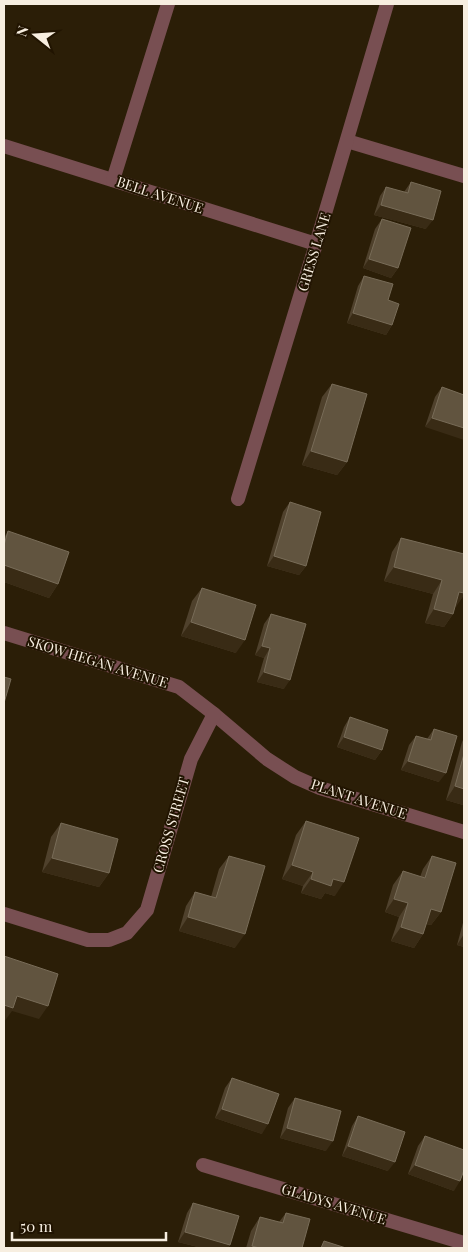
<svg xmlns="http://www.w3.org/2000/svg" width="468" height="1252" viewBox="0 0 468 1252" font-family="'Playfair Display',serif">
  <rect width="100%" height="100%" fill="#2b1e07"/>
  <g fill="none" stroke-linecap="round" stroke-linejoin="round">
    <g stroke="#784f52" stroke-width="14">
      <polyline points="347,141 464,176"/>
      <polyline points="4,146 316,244"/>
      <polyline points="113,180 168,4"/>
      <polyline points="238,499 316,244 387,4"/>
      <polyline points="4,633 179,687 214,714 267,759 295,777 320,788 464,832"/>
      <polyline points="4,914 88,940 109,940 127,933 147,910 191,759 214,714"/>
      <polyline points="203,1165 464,1243"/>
    </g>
  </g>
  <g fill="#4f412c">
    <polygon points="411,182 426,229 374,215 380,196 386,187 404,192"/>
    <polygon points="382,219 398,268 391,278 363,268 375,229"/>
    <polygon points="364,276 388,300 392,325 386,335 347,323 358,286"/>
    <polygon points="332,384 347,462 337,475 302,465 322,397"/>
    <polygon points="442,387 464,395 425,427 435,397"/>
    <polygon points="290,502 306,566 299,575 267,566 283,512"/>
    <polygon points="8,531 58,584 49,598 4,582 4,538"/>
    <polygon points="401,538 464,554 464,595 455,607 453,614 444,627 425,623 433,594 384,581 392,552"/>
    <polygon points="202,588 236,653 181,636 192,601"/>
    <polygon points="271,614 284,689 257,682 264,658 255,655 264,624"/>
    <polygon points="350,717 382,750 375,760 337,747 344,727"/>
    <polygon points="434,729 439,782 401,770 409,745 416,736 427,739"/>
    <polygon points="464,738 464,803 463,805 446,800 462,742"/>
    <polygon points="306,821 335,896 325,893 321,899 301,893 303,886 282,879 296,835"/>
    <polygon points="61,823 109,873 99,887 42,872 51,837"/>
    <polygon points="229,856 235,948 179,931 186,906 195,892 211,897 219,869"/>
    <polygon points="432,856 441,912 431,925 426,924 423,934 414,948 391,941 399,917 385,912 393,885 403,871 420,877 423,869"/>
    <polygon points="464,919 464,947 457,945"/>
    <polygon points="232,1078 262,1134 215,1118 225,1088"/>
    <polygon points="295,1098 326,1151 280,1138 288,1108"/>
    <polygon points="358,1116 388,1171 342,1156 352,1126"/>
    <polygon points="425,1136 454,1191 408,1174 418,1146"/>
    <polygon points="193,1203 230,1245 228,1248 202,1248 178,1242 187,1213"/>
    <polygon points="286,1213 302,1248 246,1248 251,1231 260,1217 279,1222"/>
  </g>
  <g fill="#392b15">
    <polygon points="381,205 433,220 426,229 374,215"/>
    <polygon points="369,259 398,268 391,278 363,268"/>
    <polygon points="353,313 392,325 386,335 347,323"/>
    <polygon points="432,418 464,428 464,440 425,427"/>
    <polygon points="311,451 347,462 337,475 302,465"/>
    <polygon points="274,556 306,566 299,575 267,566"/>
    <polygon points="4,565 58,584 49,598 4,582"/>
    <polygon points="394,567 442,580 433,594 384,581"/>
    <polygon points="459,592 464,593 464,595 456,607 450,605"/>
    <polygon points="434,609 453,614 444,627 425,623"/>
    <polygon points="191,622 245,640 236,653 181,636"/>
    <polygon points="262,646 270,648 264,658 255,655"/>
    <polygon points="264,672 290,680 284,689 257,682"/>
    <polygon points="344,737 382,750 375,760 337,747"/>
    <polygon points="408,761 446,773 439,782 401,770"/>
    <polygon points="455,786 464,789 464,803 463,805 446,800"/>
    <polygon points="52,858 109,873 99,887 42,872"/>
    <polygon points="292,865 313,872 303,886 282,879"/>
    <polygon points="311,879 333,879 344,882 335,896 325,893 321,899 301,893"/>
    <polygon points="394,899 408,903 399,917 385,912"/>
    <polygon points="431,909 441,912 431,925 422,923"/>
    <polygon points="188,917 245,934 235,948 179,931"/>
    <polygon points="401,927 423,934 414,948 391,941"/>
    <polygon points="464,934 464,947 457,945"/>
    <polygon points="17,996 48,1006 39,1019 12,1011 4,1022 4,1005"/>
    <polygon points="222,1109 268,1124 262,1134 215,1118"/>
    <polygon points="287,1128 333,1141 326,1151 280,1138"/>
    <polygon points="348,1146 395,1162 388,1171 342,1156"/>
    <polygon points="415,1165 460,1181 454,1191 408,1174"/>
    <polygon points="185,1232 230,1245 228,1248 202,1248 178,1242"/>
  </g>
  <g fill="#61543f" stroke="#786c58">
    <polygon points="411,182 441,191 433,220 381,205 386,187 408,193"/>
    <polygon points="382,219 411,228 398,268 369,259"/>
    <polygon points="364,276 393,284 388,300 399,304 392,325 353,313"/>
    <polygon points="332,384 367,394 347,462 311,451"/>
    <polygon points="442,387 464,395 464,428 432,418"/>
    <polygon points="290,502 321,512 306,566 274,556"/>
    <polygon points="8,531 69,552 58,584 4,565 4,545"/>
    <polygon points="401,538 464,554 464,593 459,592 453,614 434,609 442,580 394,567"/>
    <polygon points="202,588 256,605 245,640 191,622"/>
    <polygon points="271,614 306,624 290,680 264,672 270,648 262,646"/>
    <polygon points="4,677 11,679 4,703"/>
    <polygon points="350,717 388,730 382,750 344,737"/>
    <polygon points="434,729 457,736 446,773 408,761 416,736 431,740"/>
    <polygon points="464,754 464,789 455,786"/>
    <polygon points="306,821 359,838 344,882 333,879 331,886 311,879 313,872 292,865"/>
    <polygon points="61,823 118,839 109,873 52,858"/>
    <polygon points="229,856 265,866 245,934 188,917 195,892 216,898"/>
    <polygon points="432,856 456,863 441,912 431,909 423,934 401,927 408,903 394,899 403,871 425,878"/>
    <polygon points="4,956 58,974 48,1006 17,996 13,1008 4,1005"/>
    <polygon points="232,1078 279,1094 268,1124 222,1109"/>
    <polygon points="295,1098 341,1111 333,1141 287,1128"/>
    <polygon points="358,1116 405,1132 395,1162 348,1146"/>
    <polygon points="425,1136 464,1150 464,1170 460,1181 415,1165"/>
    <polygon points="193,1203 239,1216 230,1245 185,1232"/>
    <polygon points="286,1213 310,1219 302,1248 259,1248 252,1246 260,1217 283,1223"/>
    <polygon points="324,1241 346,1248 321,1248"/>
  </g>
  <g text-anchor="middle" stroke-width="4" stroke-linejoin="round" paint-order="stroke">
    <g font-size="14" fill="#f7eee0" stroke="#211401">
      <text transform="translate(160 195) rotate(18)" y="5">BELL AVENUE</text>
      <text transform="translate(314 252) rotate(-73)" y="5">GRESS LANE</text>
      <text transform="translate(98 662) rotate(17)" y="5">SKOW HEGAN AVENUE</text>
      <text transform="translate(359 799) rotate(18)" y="5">PLANT AVENUE</text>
      <text transform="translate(171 825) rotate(-74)" y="5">CROSS STREET</text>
      <text transform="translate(334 1204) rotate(17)" y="5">GLADYS AVENUE</text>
    </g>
  </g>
  <rect width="468" height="1252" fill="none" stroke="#f7eee0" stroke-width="10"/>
  <g transform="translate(35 35) rotate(287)" stroke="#211401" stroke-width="4" paint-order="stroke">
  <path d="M0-4L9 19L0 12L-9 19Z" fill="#f7eee0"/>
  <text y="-8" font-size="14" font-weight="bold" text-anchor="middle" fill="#f7eee0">N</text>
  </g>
  <path d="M12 1232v8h154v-8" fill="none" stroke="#f7eee0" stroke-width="2.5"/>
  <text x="20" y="1232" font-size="15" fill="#f7eee0" stroke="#211401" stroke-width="4" paint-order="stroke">50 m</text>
</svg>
